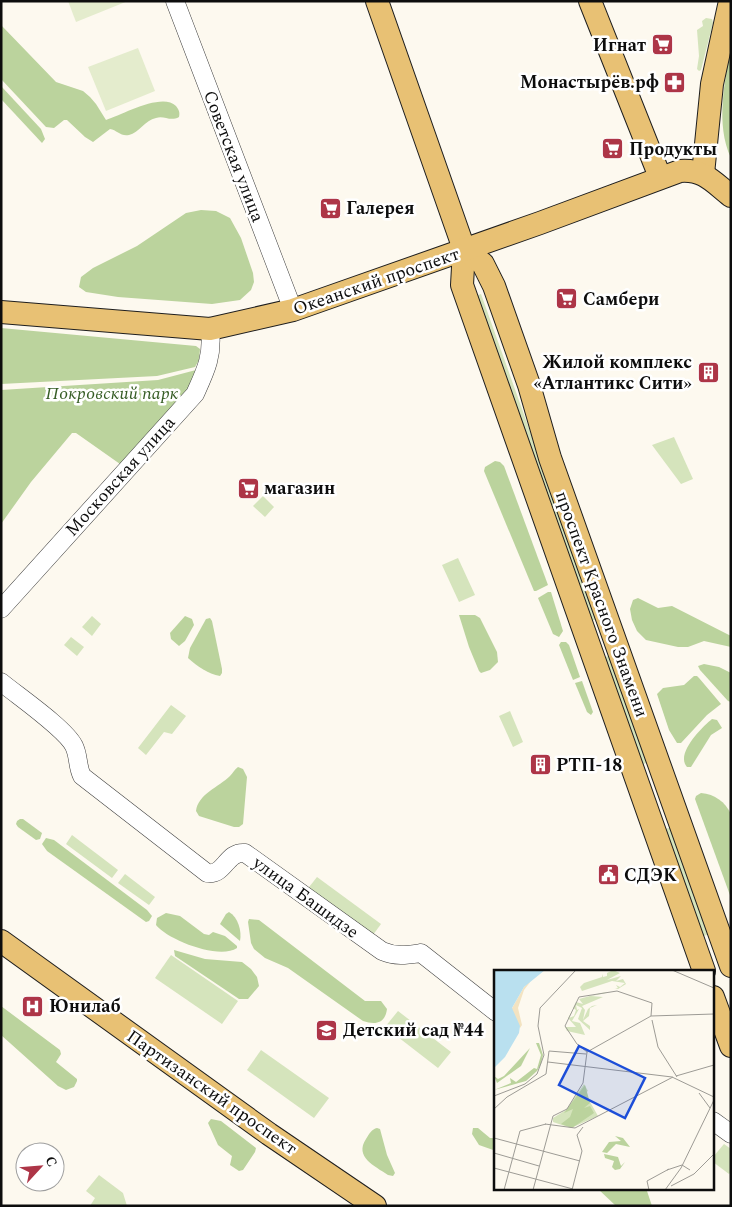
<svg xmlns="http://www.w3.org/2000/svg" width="732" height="1207" viewBox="0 0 732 1207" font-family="Spectral,serif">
  <rect width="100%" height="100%" fill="#fdf9ef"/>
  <g fill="#d5e4bc">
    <polygon points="706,18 712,19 713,23 701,70 699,71 697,69 699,56 697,30 703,26 702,21"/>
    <polygon points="481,294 597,619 586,623 473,297"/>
    <polygon points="674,437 693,479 681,484 652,445"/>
    <polygon points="263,496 274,507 265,517 253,506"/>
    <polygon points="458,558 475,595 459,602 442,565"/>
    <polygon points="92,616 101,624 92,636 82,627"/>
    <polygon points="71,637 84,647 77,656 64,645"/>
    <polygon points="611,655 649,762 638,766 600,659"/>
    <polygon points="171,705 186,716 172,734 164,732 146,755 138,748"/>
    <polygon points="510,711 523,742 513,747 499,716"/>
    <polygon points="674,826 712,933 701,937 663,830"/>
    <polygon points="72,835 118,870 112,878 66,844"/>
    <polygon points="125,874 155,897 149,905 118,883"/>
    <polygon points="317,877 381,924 370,939 306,891"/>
    <polygon points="171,955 238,1001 222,1024 155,978"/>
    <polygon points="398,1011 451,1052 438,1068 385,1027"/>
    <polygon points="261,1050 329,1098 314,1118 247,1070"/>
    <polygon points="724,1144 731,1149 731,1172 729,1174 713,1162 713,1157"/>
    <polygon points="99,1175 123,1193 127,1206 90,1206 95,1198 86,1191"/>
  </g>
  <g fill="#bbd39d">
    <path d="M1,25L56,82L83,91L90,97L96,104L106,120C122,115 162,92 176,106C179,110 180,112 179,117C170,122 164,115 156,118C145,120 139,133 129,135C121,137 117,130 110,129L93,142L85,137L67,120H64L54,128L46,127L1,79Z"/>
    <path d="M731,46V158C715,124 725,81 731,46Z"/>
    <polygon points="1,86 41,129 45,139 42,143 1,99"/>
    <polygon points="201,210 216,211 230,218 241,238 253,273 254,282 251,290 240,300 212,304 118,297 86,292 79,287 81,277 93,268 137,246 186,213"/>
    <polygon points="1,328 196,346 200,349 199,360 195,367 157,376 1,384"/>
    <polygon points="196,370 190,389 120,464 76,433 72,433 31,482 1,524 1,390 158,380"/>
    <polygon points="495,461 500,462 504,466 548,585 536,591 534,591 484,471 485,467"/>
    <polygon points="548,592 551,592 563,631 559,637 553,634 538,598"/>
    <polygon points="638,598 658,608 672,606 731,636 731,647 704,641 688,647 678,647 646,640 637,631 632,620 630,609 633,600"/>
    <polygon points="459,615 475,615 480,618 497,652 498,662 490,670 481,673 479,671 469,647"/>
    <polygon points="185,616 192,619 194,625 185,641 179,646 171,639 170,633"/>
    <path d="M210,618L212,621L222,669V673L220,676C208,674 197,666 188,658L190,648L206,619Z"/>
    <polygon points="561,642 566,642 569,645 580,677 573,680 559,645"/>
    <polygon points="704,664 719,667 731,673 731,702 728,701 700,670 698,666"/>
    <polygon points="694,676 697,676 699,678 721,704 707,715 681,743 677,743 669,730 657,694 663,688 684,685"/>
    <polygon points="582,681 593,712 591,715 587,712 575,683"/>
    <path d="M712,719L717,720L722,728L711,735L691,767H687C675,754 702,727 712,719Z"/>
    <path d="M238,767L243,769L247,777L243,824L239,827H234L199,816L196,811C198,794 219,787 230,776C233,773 234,770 238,767Z"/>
    <path d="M701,793C715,794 725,802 731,814V898L695,799L696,796Z"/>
    <polygon points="20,819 23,819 42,833 40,839 36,840 18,827 16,824 17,821"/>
    <polygon points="46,838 54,840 147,910 152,916 149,921 146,922 47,851 42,844"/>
    <path d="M229,912C238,917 242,931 240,941L220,924L226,914Z"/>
    <path d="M166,913L180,916L204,934L209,935L213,932L225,936L237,946V948C219,960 168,940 156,925L157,918Z"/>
    <path d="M249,919L259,920L365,1001H381L387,1009C385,1024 375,1025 363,1021L288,968L265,958L254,949L251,943L248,922Z"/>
    <polygon points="174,950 205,959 242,962 251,969 257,977 259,986 248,999 239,999 175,956"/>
    <polygon points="1,1006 60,1050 61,1054 56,1062 77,1079 77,1081 74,1087 66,1090 58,1086 1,1035"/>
    <polygon points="211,1119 221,1121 256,1148 255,1152 243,1170 239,1171 230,1165 232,1156 218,1145 208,1123"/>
    <path d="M377,1128L380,1129L387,1155L395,1173L393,1176L388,1175C375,1166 354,1157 366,1139C369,1134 372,1129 377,1128Z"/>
    <polygon points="473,1128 478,1128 490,1138 496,1138 496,1151 479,1145 472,1134"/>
    <polygon points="597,1188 646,1188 652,1206 616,1206"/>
  </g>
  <g fill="#e4eccd">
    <polygon points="68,1 128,1 76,22"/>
    <polygon points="138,48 155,91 106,111 88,67"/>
  </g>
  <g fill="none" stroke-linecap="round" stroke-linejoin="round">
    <defs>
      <g id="minor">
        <polyline points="175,1 293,310"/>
        <path d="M1,609L195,394C206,370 213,356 210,329"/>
        <path d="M1,682C18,696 66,729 74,746C79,756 77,766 82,776L207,873C225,876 226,851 245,853L382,951C396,957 407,955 421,953L496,1012"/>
        <polyline points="713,1121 731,1134"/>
      </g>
      <g id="major">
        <polyline points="377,1 464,249 462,285 704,971"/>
        <polyline points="590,1 660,177"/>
        <polyline points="703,174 712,84 730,1"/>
        <polyline points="464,249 483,264 494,286 529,385 550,458 731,966"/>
        <path d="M1,312L210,329L293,310L540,223L680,171C704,169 713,182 731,196"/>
        <polyline points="1,941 269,1134 375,1206"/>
        <polyline points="713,997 731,1046"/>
      </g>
    </defs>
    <use href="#minor" stroke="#404040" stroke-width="19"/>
    <use href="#major" stroke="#1e1e1e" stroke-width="24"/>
    <use href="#minor" stroke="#fff" stroke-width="18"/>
    <use href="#major" stroke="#e8c174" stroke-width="22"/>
  </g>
  <defs>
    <symbol id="supermarket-square" viewBox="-11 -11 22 22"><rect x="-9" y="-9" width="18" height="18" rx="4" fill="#ad3547" stroke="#fff"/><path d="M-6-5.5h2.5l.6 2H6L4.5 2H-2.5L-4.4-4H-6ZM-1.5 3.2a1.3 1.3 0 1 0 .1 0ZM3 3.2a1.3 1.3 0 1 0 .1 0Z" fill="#fff"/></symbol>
    <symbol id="pharmacy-square" viewBox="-11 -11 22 22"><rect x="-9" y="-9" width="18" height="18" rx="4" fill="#ad3547" stroke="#fff"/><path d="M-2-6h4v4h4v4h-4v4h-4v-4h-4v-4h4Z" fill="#fff"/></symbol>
    <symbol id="building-square" viewBox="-11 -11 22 22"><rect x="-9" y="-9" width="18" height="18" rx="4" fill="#ad3547" stroke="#fff"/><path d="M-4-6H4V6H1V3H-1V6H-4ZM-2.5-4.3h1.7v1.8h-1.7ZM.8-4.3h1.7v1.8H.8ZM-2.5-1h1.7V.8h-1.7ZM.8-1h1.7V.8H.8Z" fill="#fff"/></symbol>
    <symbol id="civic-square" viewBox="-11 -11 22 22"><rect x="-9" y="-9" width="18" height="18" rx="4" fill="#ad3547" stroke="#fff"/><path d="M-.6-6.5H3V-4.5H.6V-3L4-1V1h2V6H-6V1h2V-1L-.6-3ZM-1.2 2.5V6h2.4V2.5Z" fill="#fff"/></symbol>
    <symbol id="hospital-square" viewBox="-11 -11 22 22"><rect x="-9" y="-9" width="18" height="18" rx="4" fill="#ad3547" stroke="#fff"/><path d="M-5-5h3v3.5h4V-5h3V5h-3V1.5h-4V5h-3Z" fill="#fff"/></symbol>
    <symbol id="school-square" viewBox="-11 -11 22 22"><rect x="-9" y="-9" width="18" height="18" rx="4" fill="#ad3547" stroke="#fff"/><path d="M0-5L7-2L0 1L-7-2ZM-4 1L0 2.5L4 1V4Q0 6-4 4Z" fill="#fff"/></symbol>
  </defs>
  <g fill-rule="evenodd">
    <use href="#supermarket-square" x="650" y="32" width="25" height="25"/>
    <use href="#pharmacy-square" x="662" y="70" width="25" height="25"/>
    <use href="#supermarket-square" x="600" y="136" width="25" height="25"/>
    <use href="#supermarket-square" x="318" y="196" width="25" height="25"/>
    <use href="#supermarket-square" x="554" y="286" width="25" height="25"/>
    <use href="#building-square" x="696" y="360" width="25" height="25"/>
    <use href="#supermarket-square" x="236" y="476" width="25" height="25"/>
    <use href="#building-square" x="528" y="752" width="25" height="25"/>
    <use href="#civic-square" x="596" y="862" width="25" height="25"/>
    <use href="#hospital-square" x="20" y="994" width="25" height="25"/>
    <use href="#school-square" x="314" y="1018" width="25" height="25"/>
  </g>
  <g text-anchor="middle" stroke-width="5" stroke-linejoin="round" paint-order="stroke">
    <g font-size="18" font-weight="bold" fill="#0d0d0d" stroke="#fff" text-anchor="start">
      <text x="646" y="51" text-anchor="end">Игнат</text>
      <text x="659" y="88" text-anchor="end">Монастырёв.рф</text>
      <text x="629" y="155">Продукты</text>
      <text x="346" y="214">Галерея</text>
      <text x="583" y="305">Самбери</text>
      <text x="692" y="368" text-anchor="end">Жилой комплекс<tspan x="692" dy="21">«Атлантикс Сити»</tspan></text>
      <text x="264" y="494">магазин</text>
      <text x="556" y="771">РТП-18</text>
      <text x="624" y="881">СДЭК</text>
      <text x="49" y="1012">Юнилаб</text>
      <text x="343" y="1036">Детский сад №44</text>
    </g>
    <g font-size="18" fill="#0d0d0d" stroke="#fff">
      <text transform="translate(234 156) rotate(69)" y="6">Советская улица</text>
      <text transform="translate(376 281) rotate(-19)" y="6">Океанский проспект</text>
      <text transform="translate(120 476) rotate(-48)" y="6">Московская улица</text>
      <text transform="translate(602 604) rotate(70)" y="6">проспект Красного Знамени</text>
      <text transform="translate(306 897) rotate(36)" y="6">улица Башидзе</text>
      <text transform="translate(212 1092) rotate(35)" y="6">Партизанский проспект</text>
    </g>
    <g font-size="18" font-style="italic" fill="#365d25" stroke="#fff">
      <text x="112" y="399">Покровский парк</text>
    </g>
  </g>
  <g transform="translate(494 970)">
    <rect width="220" height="220" fill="#fdf9ef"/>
    <path d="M119,0L126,3L113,10L127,6L122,11L129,9L132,14L124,19H121L124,18L122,15L126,17L131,13L118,11L88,21L86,17L90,13L108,7L109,4V7L113,6V3ZM117,22L97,26L109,27L88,36L91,40L89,50L94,39L98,36L103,35L96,38L95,46L89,51L96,56V60L84,49L88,38L82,35L83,40L85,39L78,51L86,53L91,65L73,61L71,57H82L74,48L79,39L75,48L80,46L82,40L79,38L82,32L89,34L85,29L107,23ZM90,114L94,121L91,123L104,146L77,158L59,152V148L72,140Z" fill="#d5e4bc"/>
    <path d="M42,73H45L49,85L47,94L43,101L32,111L0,120L17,113L16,108L22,112L40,98L43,99L47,85ZM36,78H42H36L27,96L3,113L0,106L4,109L10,106ZM91,115L96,133L90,138L96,136L100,143L78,158L67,154L76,147L79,139L70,143ZM121,166L129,168L136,177L122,174L113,183L108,182L115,172L127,171ZM110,184L124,187L127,196L131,192L126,199L121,200L118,197L120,191L111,188Z" fill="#bbd39d"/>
    <path d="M37,11L30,20L24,38L28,55L26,58L17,40L30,17Z" fill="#f3e3c1"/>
    <path d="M0,0H51L30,17L18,38L26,56L25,63L11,87L0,98Z" fill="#b9e0ef"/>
    <path fill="none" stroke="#9d9b95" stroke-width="1" d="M178,0L220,18M158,50L164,77L183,107M93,82L83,74L71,56L85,27L123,21L158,33L157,46M54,92L178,107L220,127M182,106L220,95M205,123L216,138M0,126L31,114L43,104L50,85L44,56L46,38L82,0M0,139L13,127L52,104L55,81L92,84M51,154L81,158L179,107M0,168L86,191M0,183L45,196M0,198L79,219M173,200L188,195L196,200M177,216L200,204L220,184M10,220L26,161L52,154M39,220L59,146L73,139L89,113L93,82L157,46L220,44M78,220L88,181L83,165L89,157M155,220L153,211L175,199M171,220L187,198L220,130"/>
    <path fill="#1d4ed8" fill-opacity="0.15" stroke="#1d4ed8" stroke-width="2.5" d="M85,76L151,108L131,148L65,115Z"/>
    <rect width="220" height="220" fill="none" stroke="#0d0d0d" stroke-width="2.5"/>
  </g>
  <rect width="732" height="1207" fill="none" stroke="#0d0d0d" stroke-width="5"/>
  <g transform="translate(40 1167) rotate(64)"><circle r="24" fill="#ffffff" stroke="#9e9e9e"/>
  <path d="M0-4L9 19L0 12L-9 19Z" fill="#ad3547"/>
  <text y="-8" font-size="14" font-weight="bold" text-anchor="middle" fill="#0d0d0d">С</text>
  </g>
</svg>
